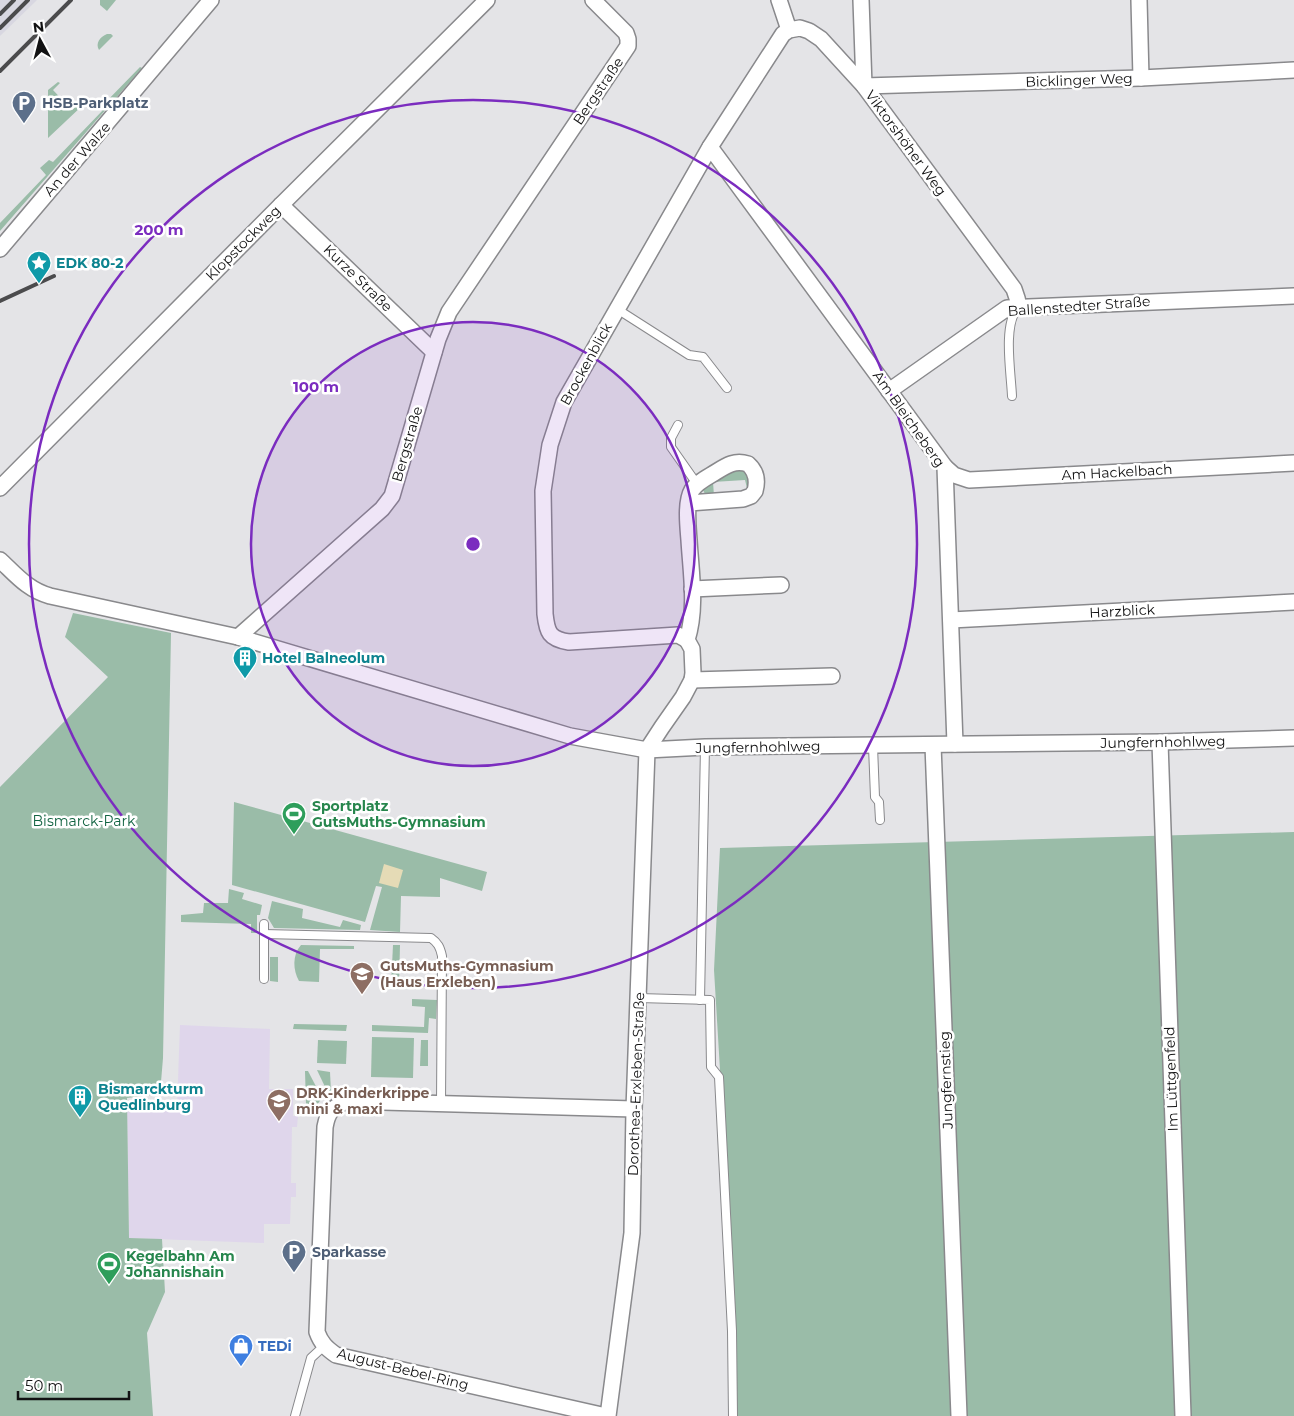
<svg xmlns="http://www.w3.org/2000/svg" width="1294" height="1416" viewBox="0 0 1294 1416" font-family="Montserrat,sans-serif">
  <rect width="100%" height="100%" fill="#e4e4e7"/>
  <polygon fill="#d8d7e1" points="0,0 37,0 0,36"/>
  <polygon fill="#dfd6eb" points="180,1025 270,1029 269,1089 293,1089 293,1116 298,1116 297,1127 292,1127 291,1183 296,1183 296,1197 291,1197 290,1224 264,1224 264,1243 129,1238 127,1108 177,1108"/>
  <g fill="#9abca8">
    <polygon points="100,0 116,0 107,11 100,5"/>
    <path d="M107,34H111L113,36L99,50C95,43 100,37 107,34Z"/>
    <polygon points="140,67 142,68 0,231 0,223 46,175 40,168 49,160 53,162 104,109 102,106"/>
    <polygon points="58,82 60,83 53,90 72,110 80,103 83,105 48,138 48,90"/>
    <polygon points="732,469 745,471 750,476 748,492 745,480 713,482 714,496 706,496 702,488"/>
    <polygon points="73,613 171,633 163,1058 160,1094 127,1098 129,1238 162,1239 165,1292 147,1333 153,1416 0,1416 0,787 108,677 65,637"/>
    <polygon points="234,802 487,872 482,891 440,878 440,897 401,896 400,932 370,930 382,887 376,886 365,922 232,885"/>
    <polygon points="1294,832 1294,1416 737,1416 735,1320 714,970 720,848"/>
    <polygon points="229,889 244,893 242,899 262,905 260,915 257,915 257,933 251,933 251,924 181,922 181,915 203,913 204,903 228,903"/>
    <polygon points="272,901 303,909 302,918 340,927 343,920 361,925 360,930 274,928 268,918"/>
    <path d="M301,945L354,946V949H320L319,982L299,981C293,970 292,955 301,945Z"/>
    <polygon points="393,945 400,945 399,987 391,986"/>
    <polygon points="270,957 278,957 278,982 270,981"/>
    <polygon points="412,999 437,1000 436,1019 429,1018 428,1033 372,1031 372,1025 424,1027 425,1007 412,1006"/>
    <polygon points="294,1024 347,1025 346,1031 293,1029"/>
    <polygon points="372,1037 414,1038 413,1078 371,1077"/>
    <polygon points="318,1040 347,1041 346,1064 317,1063"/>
    <polygon points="421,1040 428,1040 428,1066 420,1066"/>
    <polygon points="317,1070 330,1072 331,1092 327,1091"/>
    <polygon points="305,1071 308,1071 322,1098 314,1109 309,1109 306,1105"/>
  </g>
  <polygon fill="#e5dbb6" points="384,864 403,870 398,888 379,883"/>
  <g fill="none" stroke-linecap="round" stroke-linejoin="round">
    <defs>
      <g id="service">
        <polyline points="617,309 689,355 703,357 727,388"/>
        <path d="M1012,396C1011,373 1003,326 1017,309"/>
        <polyline points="678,425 671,438 671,447 697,484"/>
        <polyline points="873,746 875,797 879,802 880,820"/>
        <path d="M264,934L431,938C438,943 440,947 442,956L441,1103"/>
        <polyline points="264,979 264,924"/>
        <polyline points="639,998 710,1000 711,1067 719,1077 732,1331 733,1416"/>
        <polyline points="700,1000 705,747"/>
        <polyline points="295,1416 311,1358 324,1346"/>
      </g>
      <g id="minor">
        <polyline points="779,0 789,30"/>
        <polyline points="861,0 864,86 1141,78 1294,70"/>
        <polyline points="1139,0 1141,78"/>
        <polyline points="710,147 945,467 955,744"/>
        <polyline points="281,205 434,352"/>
        <polyline points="0,249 211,0"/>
        <polyline points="889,391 1007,308 1294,296"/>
        <polyline points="945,467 954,475 969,480 1294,463"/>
        <polyline points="0,488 281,205 487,0"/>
        <path d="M0,560C16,575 28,590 50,596L238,637L570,736L647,750L705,747L1160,742L1294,738"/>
        <polyline points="692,589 781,585"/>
        <polyline points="951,620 1294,602"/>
        <polyline points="238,637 382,509 392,496 438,339 449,312 628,46 628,39 626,33 593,0"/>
        <path d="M687,640L678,635L569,642C549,639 547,632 545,614L543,491L550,445L564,402L710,147L783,34L789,30L800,28L809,31L821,39L864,86L1014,289L1017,298L1019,307"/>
        <polyline points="692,680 832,676"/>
        <polyline points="1160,742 1183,1416"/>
        <polyline points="933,745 959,1416"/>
        <path d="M606,1416L336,1355C326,1348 321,1343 317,1332L325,1127C328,1111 331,1109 346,1101L634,1109"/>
        <path d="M608,1416L632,1233L634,1109L647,750L662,727L683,697L692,680L693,673L692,649L687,640C697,608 691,573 689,540C688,527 685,502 692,490C697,482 708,477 716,472C727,465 735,460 748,464C756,471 758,480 755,491L751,496L743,499L689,503"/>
      </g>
    </defs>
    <use href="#service" stroke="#89898c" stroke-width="10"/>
    <use href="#minor" stroke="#89898c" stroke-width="18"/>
    <use href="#service" stroke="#fff" stroke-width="8"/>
    <use href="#minor" stroke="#fff" stroke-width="15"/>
    <g stroke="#4b4b4d" stroke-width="4">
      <polyline points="0,14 14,0"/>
      <polyline points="0,28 28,0"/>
      <polyline points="0,71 71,0"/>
      <polyline points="0,301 54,276"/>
    </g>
  </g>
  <circle cx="473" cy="544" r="222" fill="#7b2cbf" fill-opacity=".12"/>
  <g fill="none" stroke="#7b2cbf" stroke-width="2.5">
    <circle cx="473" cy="544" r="222"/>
    <circle cx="473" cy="544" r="444"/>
  </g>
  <defs>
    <symbol id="parking-pin" viewBox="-11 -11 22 30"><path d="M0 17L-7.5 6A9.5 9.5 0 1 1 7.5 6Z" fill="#5c6f8a" stroke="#fff"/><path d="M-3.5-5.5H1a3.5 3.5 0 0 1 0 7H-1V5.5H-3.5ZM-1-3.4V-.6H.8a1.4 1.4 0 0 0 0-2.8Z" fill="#fff"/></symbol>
    <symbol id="sight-pin" viewBox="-11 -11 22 30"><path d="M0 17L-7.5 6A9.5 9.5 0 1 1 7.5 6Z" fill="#0f9aa8" stroke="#fff"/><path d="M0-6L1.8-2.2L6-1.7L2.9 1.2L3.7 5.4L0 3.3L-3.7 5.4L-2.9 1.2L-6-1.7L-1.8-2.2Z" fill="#fff"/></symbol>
    <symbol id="building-pin" viewBox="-11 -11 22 30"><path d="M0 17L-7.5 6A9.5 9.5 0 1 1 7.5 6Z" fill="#0f9aa8" stroke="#fff"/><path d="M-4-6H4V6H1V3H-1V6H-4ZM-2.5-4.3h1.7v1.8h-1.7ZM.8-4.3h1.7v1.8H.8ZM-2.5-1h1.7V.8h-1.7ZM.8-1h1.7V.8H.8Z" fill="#fff"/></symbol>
    <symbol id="stadium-pin" viewBox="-11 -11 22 30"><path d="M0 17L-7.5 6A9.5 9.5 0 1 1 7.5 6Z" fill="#2e9e5b" stroke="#fff"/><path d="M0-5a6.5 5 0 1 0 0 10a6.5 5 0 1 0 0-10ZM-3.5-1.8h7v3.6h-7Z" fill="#fff"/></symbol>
    <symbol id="school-pin" viewBox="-11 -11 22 30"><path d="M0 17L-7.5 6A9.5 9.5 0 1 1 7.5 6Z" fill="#8d6e63" stroke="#fff"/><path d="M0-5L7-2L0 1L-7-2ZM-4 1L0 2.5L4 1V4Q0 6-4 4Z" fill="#fff"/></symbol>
    <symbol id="shop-pin" viewBox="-11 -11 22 30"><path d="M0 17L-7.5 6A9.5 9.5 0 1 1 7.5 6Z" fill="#3f7fe0" stroke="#fff"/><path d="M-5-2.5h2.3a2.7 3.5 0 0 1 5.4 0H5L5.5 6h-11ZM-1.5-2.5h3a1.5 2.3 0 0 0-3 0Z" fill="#fff"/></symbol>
  </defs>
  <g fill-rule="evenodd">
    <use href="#parking-pin" x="10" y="89" width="28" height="38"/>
    <use href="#sight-pin" x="25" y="249" width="28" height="38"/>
    <use href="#building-pin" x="231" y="644" width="28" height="38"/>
    <use href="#stadium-pin" x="280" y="800" width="28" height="38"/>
    <use href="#school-pin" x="348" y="960" width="28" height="38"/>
    <use href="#building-pin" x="66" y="1083" width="28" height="38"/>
    <use href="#school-pin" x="265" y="1087" width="28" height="38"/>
    <use href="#parking-pin" x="280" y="1238" width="28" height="38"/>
    <use href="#stadium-pin" x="95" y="1250" width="28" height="38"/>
    <use href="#shop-pin" x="227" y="1332" width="28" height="38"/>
  </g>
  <g text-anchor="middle" stroke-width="5" stroke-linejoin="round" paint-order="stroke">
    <g font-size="14" fill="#121213" stroke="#fff">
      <text transform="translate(1079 80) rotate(-2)" y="5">Bicklinger Weg</text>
      <text transform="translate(598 91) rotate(-56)" y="5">Bergstraße</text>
      <text transform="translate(906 143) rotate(54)" y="5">Viktorshöher Weg</text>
      <text transform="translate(77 159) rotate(-49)" y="5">An der Walze</text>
      <text transform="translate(243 243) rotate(-45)" y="5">Klopstockweg</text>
      <text transform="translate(358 278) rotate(44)" y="5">Kurze Straße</text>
      <text transform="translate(1079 306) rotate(-4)" y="5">Ballenstedter Straße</text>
      <text transform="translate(586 364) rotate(-61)" y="5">Brockenblick</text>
      <text transform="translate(909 419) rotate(55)" y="5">Am Bleicheberg</text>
      <text transform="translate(407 444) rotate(-74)" y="5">Bergstraße</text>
      <text transform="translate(1117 472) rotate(-3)" y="5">Am Hackelbach</text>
      <text transform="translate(1122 611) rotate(-3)" y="5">Harzblick</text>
      <text transform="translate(1163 742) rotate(-1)" y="5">Jungfernhohlweg</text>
      <text transform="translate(758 747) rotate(-1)" y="5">Jungfernhohlweg</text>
      <text transform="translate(1171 1079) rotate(-92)" y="5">Im Lüttgenfeld</text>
      <text transform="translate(946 1080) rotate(-92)" y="5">Jungfernstieg</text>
      <text transform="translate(636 1084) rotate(-88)" y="5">Dorothea-Erxleben-Straße</text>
      <text transform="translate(403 1369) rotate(14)" y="5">August-Bebel-Ring</text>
    </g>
    <g font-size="14" font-weight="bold" fill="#4e5e75" stroke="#fff" text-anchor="start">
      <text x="42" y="108">HSB-Parkplatz</text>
      <text x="312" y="1257">Sparkasse</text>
    </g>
    <g font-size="14" font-weight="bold" fill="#0d838f" stroke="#fff" text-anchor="start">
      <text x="56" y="268">EDK 80-2</text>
      <text x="262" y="663">Hotel Balneolum</text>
      <text x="98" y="1094">Bismarckturm<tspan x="98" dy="16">Quedlinburg</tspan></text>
    </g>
    <g font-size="14" font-weight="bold" fill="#27864d" stroke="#fff" text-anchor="start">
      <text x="312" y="811">Sportplatz<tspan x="312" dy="16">GutsMuths-Gymnasium</tspan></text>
      <text x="126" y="1261">Kegelbahn Am<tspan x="126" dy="16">Johannishain</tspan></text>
    </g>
    <g font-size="14" fill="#116341" stroke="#fff">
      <text x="84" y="826">Bismarck-Park</text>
    </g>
    <g font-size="14" font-weight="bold" fill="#785e54" stroke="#fff" text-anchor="start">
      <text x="380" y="971">GutsMuths-Gymnasium<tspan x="380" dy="16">(Haus Erxleben)</tspan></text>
      <text x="296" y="1098">DRK-Kinderkrippe<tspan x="296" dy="16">mini &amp; maxi</tspan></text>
    </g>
    <g font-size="14" font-weight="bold" fill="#366cbe" stroke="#fff" text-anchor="start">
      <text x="258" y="1351">TEDi</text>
    </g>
  </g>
  <circle cx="473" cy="544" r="8" fill="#7b2cbf" stroke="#fff" stroke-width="2.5"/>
  <g font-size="15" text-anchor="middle" font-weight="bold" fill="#7b2cbf" stroke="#fff" stroke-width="5" stroke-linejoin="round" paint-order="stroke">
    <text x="159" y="235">200 m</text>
    <text x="316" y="392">100 m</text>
  </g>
  <g transform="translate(40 40) rotate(353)" stroke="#ffffff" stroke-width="4" paint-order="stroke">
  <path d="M0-4L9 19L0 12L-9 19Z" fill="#121213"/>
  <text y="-8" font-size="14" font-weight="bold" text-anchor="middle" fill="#121213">N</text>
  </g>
  <path d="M18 1391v8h111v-8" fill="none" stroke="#121213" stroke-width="2.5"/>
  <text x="25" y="1391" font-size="15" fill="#121213" stroke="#ffffff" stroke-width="4" paint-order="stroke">50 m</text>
</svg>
